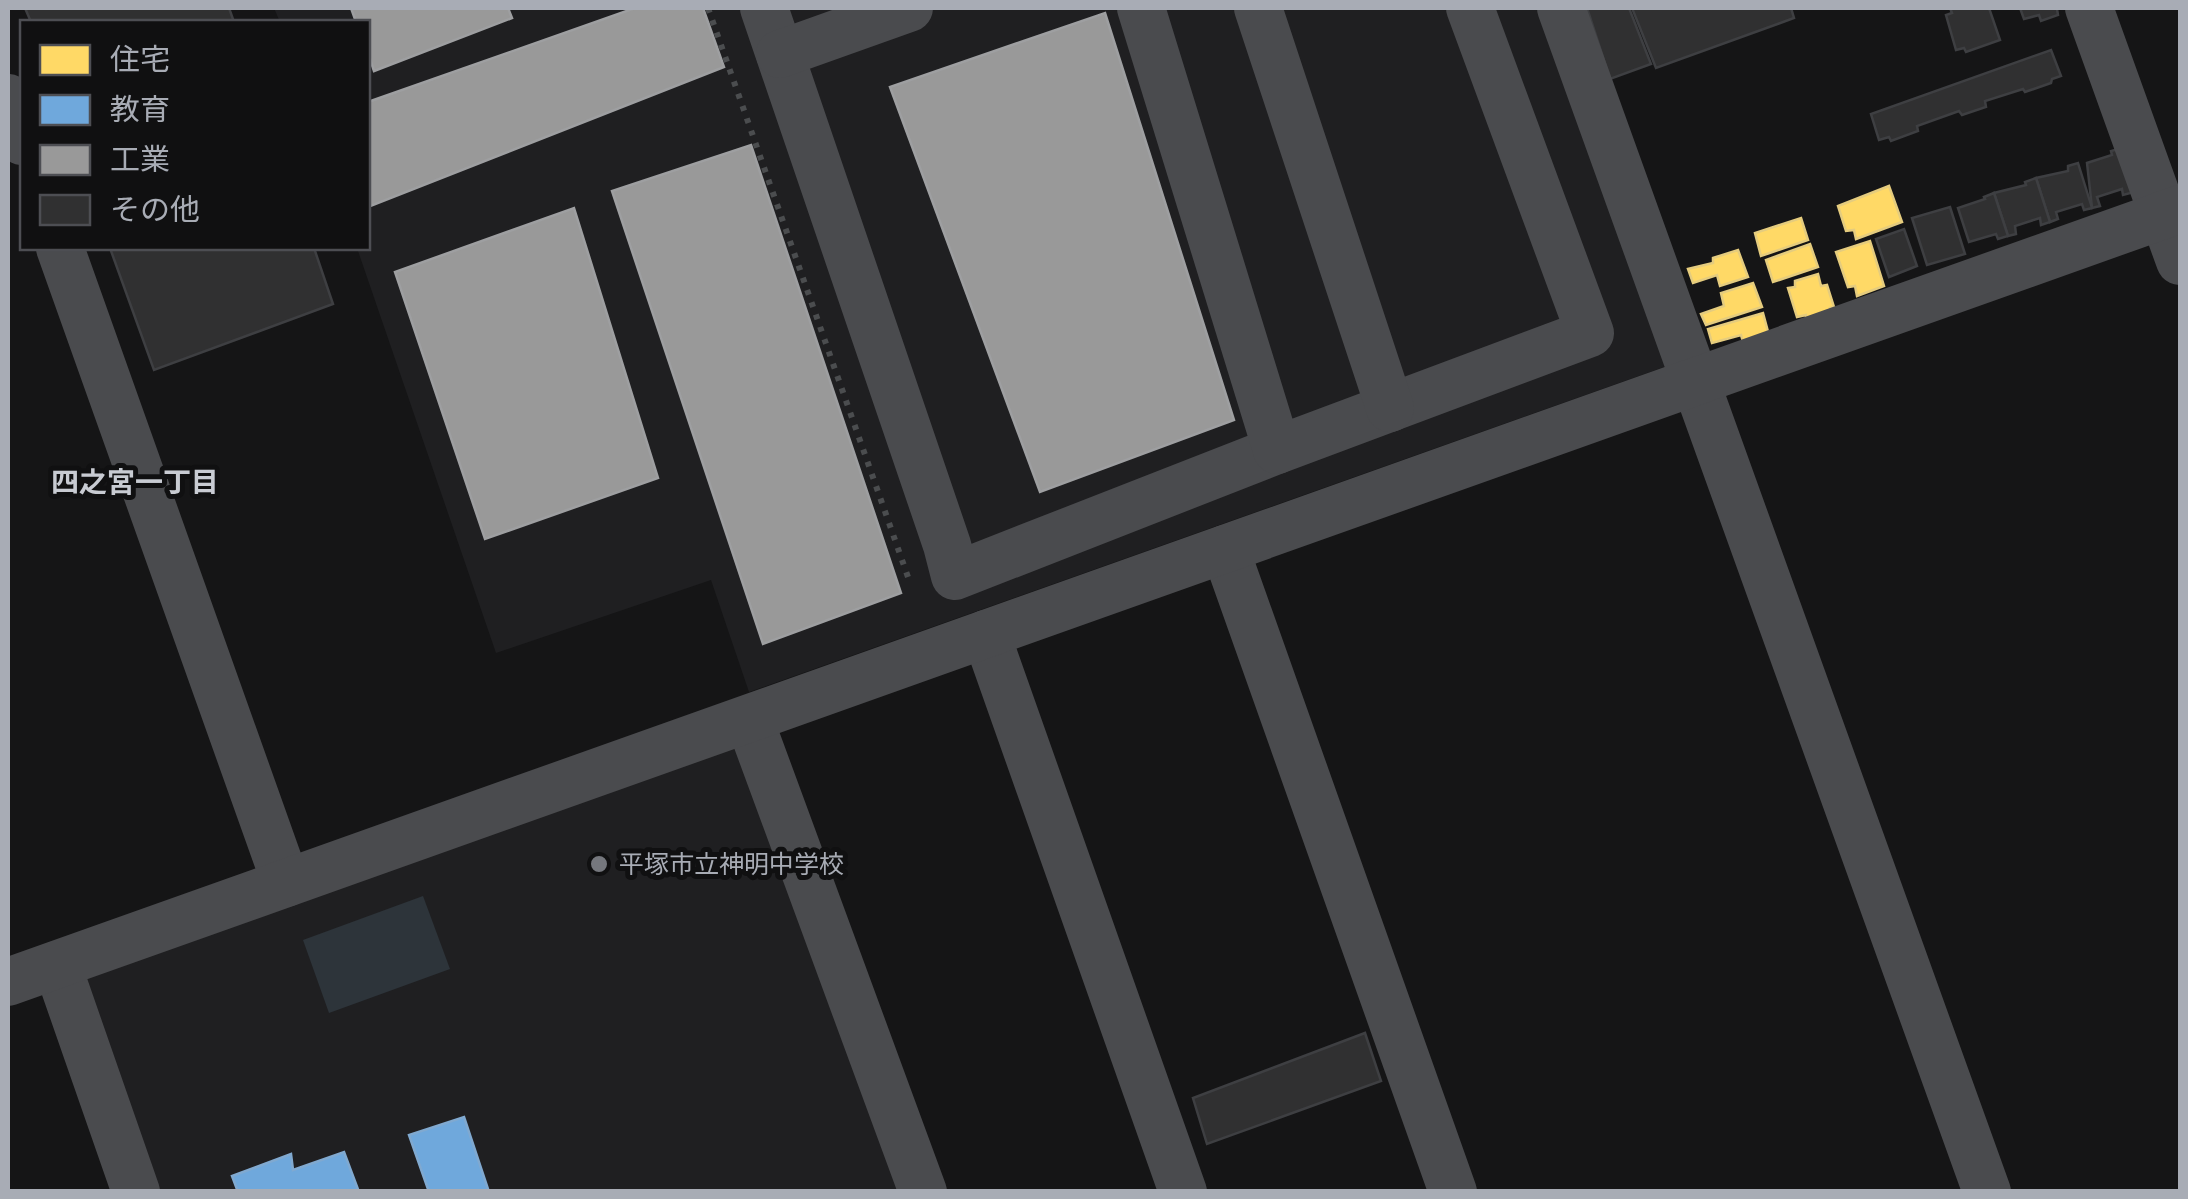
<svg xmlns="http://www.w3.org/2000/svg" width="2188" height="1199" viewBox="0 0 2188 1199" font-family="'Golos Text','Noto Sans JP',sans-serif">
  <rect width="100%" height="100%" fill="#151516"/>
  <g fill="#1f1f21">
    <polygon points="274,8 1539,8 1667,366 749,692 711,580 496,653 357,248 368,248 368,22 280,22"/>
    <polygon points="741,743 909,1191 150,1191 83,980"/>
  </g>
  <polygon fill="#2d343a" points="423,896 450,969 329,1013 303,940"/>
  <g fill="#ffd966" stroke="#e5cc7e" stroke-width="2.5">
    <polygon points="1889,186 1902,222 1856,239 1854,230 1846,231 1838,206"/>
    <polygon points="1801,218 1808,240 1761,256 1755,233"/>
    <polygon points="1870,241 1884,286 1857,296 1855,286 1848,287 1836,252"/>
    <polygon points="1810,244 1818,267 1773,282 1766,260"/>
    <polygon points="1738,250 1748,277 1720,286 1717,275 1693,283 1688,269 1713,263 1713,258"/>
    <polygon points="1818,274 1821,286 1827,285 1834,307 1830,308 1832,316 1807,323 1806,315 1797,317 1788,288 1795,287 1795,281"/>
    <polygon points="1753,283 1762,307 1706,325 1701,314 1724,306 1721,293"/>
    <polygon points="1763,313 1770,339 1744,345 1741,335 1712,343 1708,329"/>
  </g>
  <g fill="#6fa8dc" stroke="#80a9d0" stroke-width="2.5">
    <polygon points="464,1117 489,1192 429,1192 409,1135"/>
    <polygon points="344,1152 359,1192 238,1192 232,1176 291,1154 293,1170"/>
  </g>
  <g fill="#999" stroke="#9e9fa1" stroke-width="2.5">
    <polygon points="351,8 508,8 512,18 374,71 368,53 368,22 356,22"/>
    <polygon points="635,8 703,8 724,67 368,207 368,102"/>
    <polygon points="1105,13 1234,420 1040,492 890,87"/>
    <polygon points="751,145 901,593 763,644 612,191"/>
    <polygon points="574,208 658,478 485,539 395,272"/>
  </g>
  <g fill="#303031" stroke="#3e3f42" stroke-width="2.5">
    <polygon points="25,8 229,8 234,22 31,22"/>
    <polygon points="1587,8 1629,8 1651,64 1610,79"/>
    <polygon points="1632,8 1791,8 1794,18 1656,68"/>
    <polygon points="1950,8 1989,8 2000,40 1966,52 1964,48 1956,50 1946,15 1952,13"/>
    <polygon points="2020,8 2065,8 2057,9 2058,15 2041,21 2039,15 2024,19"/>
    <polygon points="2051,50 2061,76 2052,79 2051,83 2025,92 2023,89 1985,101 1986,107 1962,115 1959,111 1917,126 1918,131 1891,141 1889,137 1879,140 1871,114"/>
    <polygon points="2128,146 2142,190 2123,195 2122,189 2097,197 2100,206 2092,208 2087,163 2112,155 2111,151"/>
    <polygon points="2078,163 2092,208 2084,210 2082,204 2056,212 2058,219 2050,222 2036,178 2068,171 2068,166"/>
    <polygon points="2036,178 2050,222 2041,225 2040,218 2015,226 2016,234 2008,236 1994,193 2026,185 2025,182"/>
    <polygon points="1994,193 2008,236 1998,239 1996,234 1969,242 1958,208 1985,199 1984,197"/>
    <polygon points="1950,207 1965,254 1927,265 1912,218"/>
    <polygon points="1904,229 1917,266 1889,277 1876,239"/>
    <polygon points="110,248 314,248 333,304 154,370"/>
    <polygon points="1365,1033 1381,1081 1207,1144 1193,1098"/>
  </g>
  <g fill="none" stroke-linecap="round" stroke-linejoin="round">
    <polyline stroke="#4b4d4f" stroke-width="6" stroke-dasharray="5 8" stroke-linecap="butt" points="708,8 908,577"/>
    <g stroke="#4a4b4e" stroke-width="48">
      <polyline points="764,8 947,545 955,576 1277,450"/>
      <polyline points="1141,8 1277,450 1590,333 1470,8"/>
      <polyline points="1258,8 1390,408"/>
      <polyline points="1561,8 1987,1192"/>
      <polyline points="2089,8 2180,261"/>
      <polyline points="780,54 909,8"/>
      <polyline points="8,98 22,141"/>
      <polyline points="60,248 286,883"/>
      <polyline points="1225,549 1453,1192"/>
      <polyline points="986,634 1183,1192"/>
      <polyline points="749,719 923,1192"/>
      <polyline points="57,965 136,1192"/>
      <polyline points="8,982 2180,209"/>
    </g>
  </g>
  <circle fill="#75777d" stroke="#101011" stroke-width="4" cx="599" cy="864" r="10"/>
  <g text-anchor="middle" stroke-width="10" stroke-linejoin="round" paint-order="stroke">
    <g font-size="25" fill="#a8acb5" stroke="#101011" text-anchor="start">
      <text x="619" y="873">平塚市立神明中学校</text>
    </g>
    <g font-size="28" font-weight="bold" fill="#c8cbd2" stroke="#101011">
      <text x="135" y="492">四之宮一丁目</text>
    </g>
  </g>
  <rect width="2188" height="1199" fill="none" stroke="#a8acb5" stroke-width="20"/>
  <rect x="20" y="20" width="350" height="230" fill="#101011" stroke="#4d4e53" stroke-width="2.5"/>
  <rect x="40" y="45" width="50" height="30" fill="#ffd966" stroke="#4d4e53" stroke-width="2.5"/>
  <text x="110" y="70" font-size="30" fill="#a8acb5">住宅</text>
  <rect x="40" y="95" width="50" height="30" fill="#6fa8dc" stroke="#4d4e53" stroke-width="2.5"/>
  <text x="110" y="120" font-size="30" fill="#a8acb5">教育</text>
  <rect x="40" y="145" width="50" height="30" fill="#999999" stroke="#4d4e53" stroke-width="2.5"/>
  <text x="110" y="170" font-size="30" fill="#a8acb5">工業</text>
  <rect x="40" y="195" width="50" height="30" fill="#303031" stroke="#4d4e53" stroke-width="2.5"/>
  <text x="110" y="220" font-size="30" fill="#a8acb5">その他</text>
</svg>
